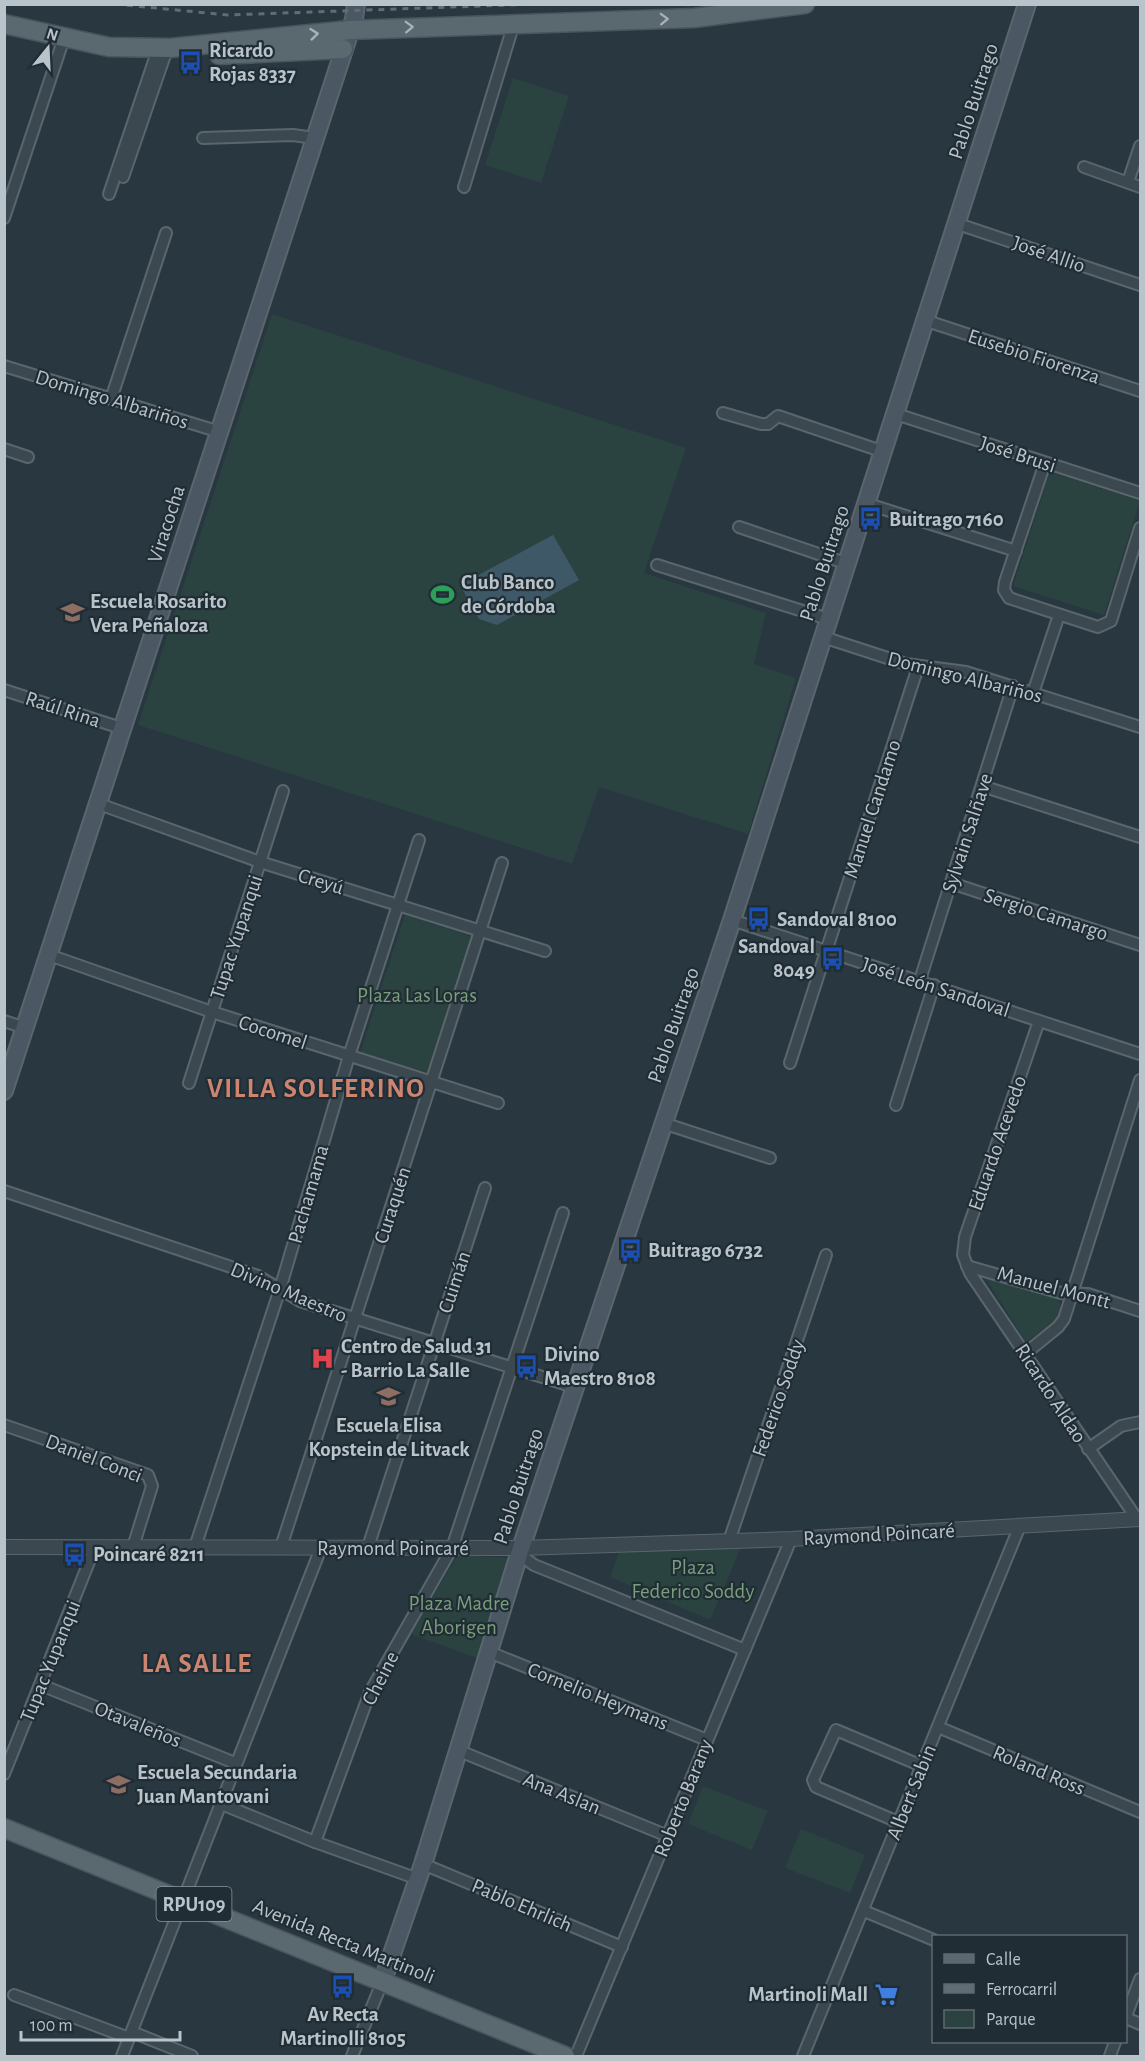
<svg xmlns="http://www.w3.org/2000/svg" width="1145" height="2061" viewBox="0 0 1145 2061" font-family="'Alegreya Sans',sans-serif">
  <rect width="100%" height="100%" fill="#283740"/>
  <g fill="#2b4340">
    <polygon points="513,78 569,96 541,183 485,165"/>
    <polygon points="272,314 686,448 644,573 766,613 754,664 796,678 748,834 599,787 572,864 138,725"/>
    <polygon points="1050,472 1140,501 1104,615 1013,586"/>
    <polygon points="405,915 473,937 429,1073 360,1053"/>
    <polygon points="984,1276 1058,1299 1061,1308 1056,1321 1026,1342"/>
    <polygon points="742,1545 710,1620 610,1577 620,1550"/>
    <polygon points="458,1555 511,1558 477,1658 411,1634"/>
    <polygon points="703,1786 768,1811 752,1850 688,1824"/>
    <polygon points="801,1829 865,1855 850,1893 785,1868"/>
  </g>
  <polygon fill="#3f5868" points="553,535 579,580 497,625 479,619 460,585"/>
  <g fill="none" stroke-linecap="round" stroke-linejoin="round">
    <defs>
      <g id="minor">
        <polyline points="203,138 293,135 314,138"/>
        <polyline points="1084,167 1140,187"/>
        <polyline points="123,177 165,55"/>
        <polyline points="1128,182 1140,146"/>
        <polyline points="464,187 514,23"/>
        <polyline points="109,194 156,55"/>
        <polyline points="4,218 64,38"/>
        <polyline points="958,224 1140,285"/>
        <polyline points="927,321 1140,391"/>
        <polyline points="4,366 220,432"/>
        <polyline points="111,399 166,233"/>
        <polyline points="723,413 761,424 768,424 778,416 884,452"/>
        <polyline points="896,414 1140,493"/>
        <polyline points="4,449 28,457"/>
        <polyline points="1045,463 1005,582 1004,590 1009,598 1098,627 1111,621 1140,528"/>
        <polyline points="868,504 1016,551"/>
        <polyline points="739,527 848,564"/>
        <polyline points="657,565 828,619"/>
        <polyline points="823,637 906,664 966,672 1140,727"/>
        <polyline points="4,690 121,728"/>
        <polyline points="1033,693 1059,615"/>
        <polyline points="982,786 1140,837"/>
        <polyline points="99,804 260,862 545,951"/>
        <polyline points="951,883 1140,945"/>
        <polyline points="732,920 1140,1054"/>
        <polyline points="49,955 212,1012 498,1103"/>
        <polyline points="920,980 1013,686"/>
        <polyline points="4,1021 25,1028"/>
        <polyline points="1039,1021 965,1237 963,1255 970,1273 1137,1519"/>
        <polyline points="790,1063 918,667"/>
        <polyline points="189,1083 283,791"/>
        <polyline points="896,1105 934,985"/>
        <polyline points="663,1123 770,1158"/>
        <polyline points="4,1191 258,1276 300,1301 574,1387"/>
        <polyline points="967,1266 1061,1293 1088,1294 1140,1311"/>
        <polyline points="1026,1353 1058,1327 1064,1319 1140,1080"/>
        <polyline points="4,1425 148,1475 152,1486 133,1547"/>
        <polyline points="1088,1449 1121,1426 1140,1422"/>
        <polyline points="729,1541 826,1255"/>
        <polyline points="195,1547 280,1289 349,1056 419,840"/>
        <polyline points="281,1547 502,863"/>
        <polyline points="368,1547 485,1188"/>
        <polyline points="519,1554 534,1565 745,1650"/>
        <polyline points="489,1652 707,1740"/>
        <polyline points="41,1685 235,1763"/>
        <polyline points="938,1727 1140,1812"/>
        <polyline points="457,1750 668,1836"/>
        <polyline points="4,1774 95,1547"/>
        <polyline points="219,1803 315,1842 418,1879"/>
        <polyline points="898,1822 816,1787 813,1780 836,1730 922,1766"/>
        <polyline points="315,1842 370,1692 452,1548 563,1213"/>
        <polyline points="423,1864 622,1947"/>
        <polyline points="864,1911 934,1940"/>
        <polyline points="14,1995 129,2038"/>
        <polyline points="1126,2016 1140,1979"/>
        <polyline points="1126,2018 1140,2024"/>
        <polyline points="132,2032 192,2056"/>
        <polyline points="122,2056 321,1548"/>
        <polyline points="352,2056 383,1980"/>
        <polyline points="576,2056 791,1539"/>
        <polyline points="803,2056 1019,1528"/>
        <polyline points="1110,2056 1115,2042"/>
      </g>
      <polyline id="tertiary" points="4,1547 521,1548 791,1539 1140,1519"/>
      <g id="secondary">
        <polyline points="4,1091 354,19 356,4"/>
        <polyline points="383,1980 423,1864 521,1548 732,920 1027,4"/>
      </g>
      <g id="primary">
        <polyline points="4,24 109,47 170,48 350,30 694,18 805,4"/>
        <polyline points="219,55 343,49"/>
        <polyline points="4,1828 565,2056"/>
      </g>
    </defs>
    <use href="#minor" stroke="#5a666d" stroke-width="14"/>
    <use href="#tertiary" stroke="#5a666d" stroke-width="16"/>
    <use href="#secondary" stroke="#5a666d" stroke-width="20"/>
    <use href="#primary" stroke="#49545c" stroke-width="21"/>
    <use href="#minor" stroke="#3c4850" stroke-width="10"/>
    <use href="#tertiary" stroke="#3c4850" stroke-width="14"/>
    <use href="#secondary" stroke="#4b5863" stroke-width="16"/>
    <use href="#primary" stroke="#5a6870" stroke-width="18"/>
    <polyline stroke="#5f6d76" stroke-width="3" stroke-dasharray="6 6" stroke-linecap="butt" points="115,4 228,15 537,4"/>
  </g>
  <defs><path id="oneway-chevron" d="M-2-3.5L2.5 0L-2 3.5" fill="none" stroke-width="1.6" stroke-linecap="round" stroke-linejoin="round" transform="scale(1.5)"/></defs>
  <g stroke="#a6b1b8">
    <use href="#oneway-chevron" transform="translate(664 19) rotate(-2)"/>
    <use href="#oneway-chevron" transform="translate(409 27) rotate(-2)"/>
    <use href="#oneway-chevron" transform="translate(314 34) rotate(-6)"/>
  </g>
  <defs>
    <symbol id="bus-bare" viewBox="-9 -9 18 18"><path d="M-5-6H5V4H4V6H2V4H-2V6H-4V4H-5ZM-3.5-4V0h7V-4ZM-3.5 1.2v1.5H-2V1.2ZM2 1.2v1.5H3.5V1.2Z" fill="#1a4fb4" stroke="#212d35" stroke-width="2.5" paint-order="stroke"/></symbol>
    <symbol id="stadium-bare" viewBox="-9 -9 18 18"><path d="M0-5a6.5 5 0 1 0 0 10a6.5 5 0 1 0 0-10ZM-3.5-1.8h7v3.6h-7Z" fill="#2e9e5b" stroke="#212d35" stroke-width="2.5" paint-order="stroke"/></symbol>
    <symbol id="school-bare" viewBox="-9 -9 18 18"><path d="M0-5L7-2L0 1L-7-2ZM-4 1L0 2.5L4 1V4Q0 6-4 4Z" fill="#8d6e63" stroke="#212d35" stroke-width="2.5" paint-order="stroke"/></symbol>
    <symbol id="hospital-bare" viewBox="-9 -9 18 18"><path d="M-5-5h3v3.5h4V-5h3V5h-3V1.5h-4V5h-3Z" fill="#e0444e" stroke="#212d35" stroke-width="2.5" paint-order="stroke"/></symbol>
    <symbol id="supermarket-bare" viewBox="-9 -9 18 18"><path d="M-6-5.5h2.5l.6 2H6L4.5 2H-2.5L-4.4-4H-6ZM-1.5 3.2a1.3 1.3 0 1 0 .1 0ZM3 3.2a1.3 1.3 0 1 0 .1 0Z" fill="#3f7fe0" stroke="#212d35" stroke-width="2.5" paint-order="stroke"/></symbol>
  </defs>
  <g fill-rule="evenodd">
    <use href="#bus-bare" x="174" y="46" width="33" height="33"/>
    <use href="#bus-bare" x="854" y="502" width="33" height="33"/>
    <use href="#stadium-bare" x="426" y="578" width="33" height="33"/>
    <use href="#school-bare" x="56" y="596" width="33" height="33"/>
    <use href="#bus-bare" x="742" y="902" width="33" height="33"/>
    <use href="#bus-bare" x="816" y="942" width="33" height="33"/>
    <use href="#bus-bare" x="614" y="1234" width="33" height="33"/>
    <use href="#hospital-bare" x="306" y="1342" width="33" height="33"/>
    <use href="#bus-bare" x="510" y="1350" width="33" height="33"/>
    <use href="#school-bare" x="372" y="1380" width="33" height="33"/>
    <use href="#bus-bare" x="58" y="1538" width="33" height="33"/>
    <use href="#school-bare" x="102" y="1768" width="33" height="33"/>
    <use href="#bus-bare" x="326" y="1970" width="33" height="33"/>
    <use href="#supermarket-bare" x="870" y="1978" width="33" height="33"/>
  </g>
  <g text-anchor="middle" stroke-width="4.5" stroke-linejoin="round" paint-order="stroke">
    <rect fill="#212d35" stroke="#8b969d" stroke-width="1.5" x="156.5" y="1887" width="75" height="34" rx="4.5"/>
    <g font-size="20" font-weight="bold" fill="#b9c3ca">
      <text x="194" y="1911">RPU109</text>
    </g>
    <g font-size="21" font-weight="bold" fill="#b9c3ca" stroke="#212d35" text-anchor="start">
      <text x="209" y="57">Ricardo<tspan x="209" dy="24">Rojas 8337</tspan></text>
      <text x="889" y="526">Buitrago 7160</text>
      <text x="461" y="589">Club Banco<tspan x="461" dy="24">de Córdoba</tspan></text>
      <text x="90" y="608">Escuela Rosarito<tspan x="90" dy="24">Vera Peñaloza</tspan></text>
      <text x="777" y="926">Sandoval 8100</text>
      <text x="815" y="953" text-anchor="end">Sandoval<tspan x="815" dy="24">8049</tspan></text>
      <text x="648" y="1257">Buitrago 6732</text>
      <text x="341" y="1353">Centro de Salud 31<tspan x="341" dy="24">- Barrio La Salle</tspan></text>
      <text x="544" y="1361">Divino<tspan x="544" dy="24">Maestro 8108</tspan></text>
      <text x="389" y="1432" text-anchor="middle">Escuela Elisa<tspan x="389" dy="24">Kopstein de Litvack</tspan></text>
      <text x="93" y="1561">Poincaré 8211</text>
      <text x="137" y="1779">Escuela Secundaria<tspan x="137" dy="24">Juan Mantovani</tspan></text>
      <text x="868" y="2001" text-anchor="end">Martinoli Mall</text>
      <text x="343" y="2021" text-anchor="middle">Av Recta<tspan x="343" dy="24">Martinolli 8105</tspan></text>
    </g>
    <g font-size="21" fill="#b9c3ca" stroke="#212d35">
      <text transform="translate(973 101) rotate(-72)" y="7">Pablo Buitrago</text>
      <text transform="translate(1049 254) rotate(19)" y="7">José Allio</text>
      <text transform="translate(1034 356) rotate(18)" y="7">Eusebio Fiorenza</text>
      <text transform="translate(112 399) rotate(17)" y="7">Domingo Albariños</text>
      <text transform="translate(1018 454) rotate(18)" y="7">José Brusi</text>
      <text transform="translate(166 524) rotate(-72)" y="7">Viracocha</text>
      <text transform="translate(824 563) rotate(-72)" y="7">Pablo Buitrago</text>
      <text transform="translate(965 677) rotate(14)" y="7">Domingo Albariños</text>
      <text transform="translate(63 709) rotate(18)" y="7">Raúl Rina</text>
      <text transform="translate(872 809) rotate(-72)" y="7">Manuel Candamo</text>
      <text transform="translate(967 833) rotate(-72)" y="7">Sylvain Salñave</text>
      <text transform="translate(321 881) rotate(17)" y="7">Creyú</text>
      <text transform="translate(1046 914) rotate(18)" y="7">Sergio Camargo</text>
      <text transform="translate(236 937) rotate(-72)" y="7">Tupac Yupanqui</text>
      <text transform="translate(936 987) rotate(18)" y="7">José León Sandoval</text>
      <text transform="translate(673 1025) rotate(-71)" y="7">Pablo Buitrago</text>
      <text transform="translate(273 1032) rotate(18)" y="7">Cocomel</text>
      <text transform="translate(997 1143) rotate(-71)" y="7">Eduardo Acevedo</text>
      <text transform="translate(308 1194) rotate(-74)" y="7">Pachamama</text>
      <text transform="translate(392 1205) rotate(-72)" y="7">Curaquén</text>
      <text transform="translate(454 1282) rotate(-72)" y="7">Cuimán</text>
      <text transform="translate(1054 1287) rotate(15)" y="7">Manuel Montt</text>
      <text transform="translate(289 1292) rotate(23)" y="7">Divino Maestro</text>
      <text transform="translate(1051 1393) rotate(57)" y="7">Ricardo Aldao</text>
      <text transform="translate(778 1398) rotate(-71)" y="7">Federico Soddy</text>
      <text transform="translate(94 1458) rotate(21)" y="7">Daniel Conci</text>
      <text transform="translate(518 1486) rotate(-72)" y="7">Pablo Buitrago</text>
      <text transform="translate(879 1534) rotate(-3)" y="7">Raymond Poincaré</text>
      <text x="393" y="1555">Raymond Poincaré</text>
      <text transform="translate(50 1661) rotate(-68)" y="7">Tupac Yupanqui</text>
      <text transform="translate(380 1678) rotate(-63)" y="7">Cheine</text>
      <text transform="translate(598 1696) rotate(22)" y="7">Cornelio Heymans</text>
      <text transform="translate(138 1724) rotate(22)" y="7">Otavaleños</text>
      <text transform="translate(1039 1770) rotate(23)" y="7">Roland Ross</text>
      <text transform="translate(911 1792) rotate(-68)" y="7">Albert Sabin</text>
      <text transform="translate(562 1793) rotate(22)" y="7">Ana Aslan</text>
      <text transform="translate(683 1798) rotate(-68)" y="7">Roberto Barany</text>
      <text transform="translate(522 1905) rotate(23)" y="7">Pablo Ehrlich</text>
      <text transform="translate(344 1941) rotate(22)" y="7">Avenida Recta Martinoli</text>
    </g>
    <g font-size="21" fill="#799e7a" stroke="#212d35">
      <text x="417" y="1002">Plaza Las Loras</text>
      <text x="693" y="1574">Plaza<tspan x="693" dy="24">Federico Soddy</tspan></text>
      <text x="459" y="1610">Plaza Madre<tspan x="459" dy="24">Aborigen</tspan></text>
    </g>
    <g font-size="27" font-weight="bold" letter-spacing="1.5" fill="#ce8570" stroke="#212d35">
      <text x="316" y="1097">VILLA SOLFERINO</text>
      <text x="197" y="1672">LA SALLE</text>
    </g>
  </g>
  <rect width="1145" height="2061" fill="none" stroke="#b9c3ca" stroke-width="12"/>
  <rect x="932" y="1935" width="195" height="108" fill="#212d35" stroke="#5e6971" stroke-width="1.5"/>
  <rect x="944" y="1954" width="30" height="9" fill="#5a6870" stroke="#5e6971" stroke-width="1.5"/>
  <text x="986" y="1965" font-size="18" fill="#b9c3ca">Calle</text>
  <rect x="944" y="1984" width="30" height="9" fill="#5f6d76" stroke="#5e6971" stroke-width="1.5"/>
  <text x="986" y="1995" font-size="18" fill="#b9c3ca">Ferrocarril</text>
  <rect x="944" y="2010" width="30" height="18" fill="#2b4340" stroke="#5e6971" stroke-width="1.5"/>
  <text x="986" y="2025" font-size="18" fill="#b9c3ca">Parque</text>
  <g transform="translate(48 48) rotate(18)" stroke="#212d35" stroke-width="4.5" paint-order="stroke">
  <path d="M0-4.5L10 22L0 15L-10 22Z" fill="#b9c3ca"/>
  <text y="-9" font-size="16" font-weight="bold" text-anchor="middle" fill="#b9c3ca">N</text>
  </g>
  <path d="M21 2031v9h159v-9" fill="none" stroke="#b9c3ca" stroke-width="3"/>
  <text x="30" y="2031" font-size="18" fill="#b9c3ca" stroke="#212d35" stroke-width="4.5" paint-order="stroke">100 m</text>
</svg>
